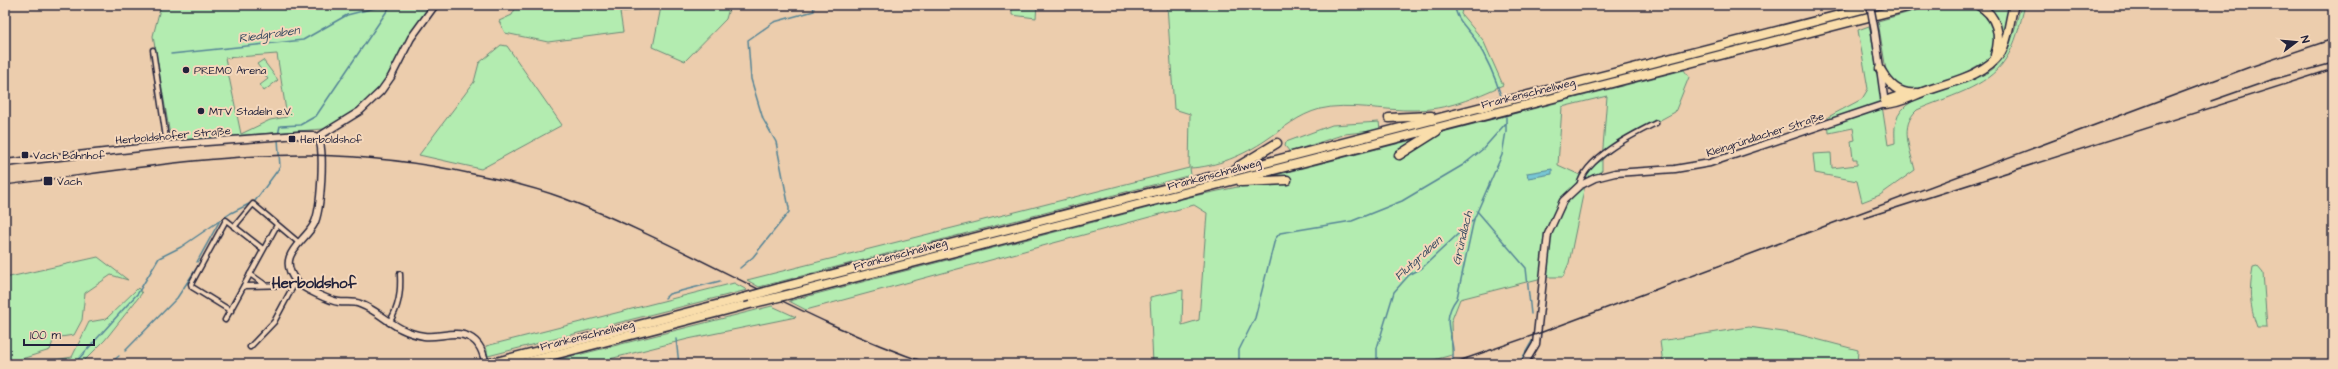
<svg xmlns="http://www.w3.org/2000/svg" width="2338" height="369" viewBox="0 0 2338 369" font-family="'Architects Daughter',sans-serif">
  <rect width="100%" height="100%" fill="#eccdad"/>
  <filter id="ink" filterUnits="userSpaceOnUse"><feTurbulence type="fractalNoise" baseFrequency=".025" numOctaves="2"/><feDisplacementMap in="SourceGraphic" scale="8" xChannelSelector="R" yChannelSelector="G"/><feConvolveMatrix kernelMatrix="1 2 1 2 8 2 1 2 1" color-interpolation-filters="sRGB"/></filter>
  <g filter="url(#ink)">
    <g fill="#b3ecb0" stroke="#6a8776" fill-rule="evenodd">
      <path d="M161,5H436L417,30L394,73L360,112L323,129L171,141L153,36ZM277,54L287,117L270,120L241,134L225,58Z"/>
      <polygon points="517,5 730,5 726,19 685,61 653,47 661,7 620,12 623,32 548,42 505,33 499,21 512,15"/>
      <polygon points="1012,5 1037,5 1036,18 1012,15"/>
      <path d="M1167,5H1463L1461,14L1483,40L1503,85C1474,98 1447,110 1414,110C1385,111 1348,102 1320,109C1298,115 1284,128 1266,140C1244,155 1216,167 1190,168L1191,175L759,287L747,280L1189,168L1190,114L1174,109Z"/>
      <path d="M1935,5H2012C2009,15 2006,42 2000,49C1988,65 1922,95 1903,89C1898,88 1891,80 1887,76L1878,21Z"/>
      <path d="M2025,5C2020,24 2016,44 2005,60C1987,88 1946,97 1917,110C1899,126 1910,149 1915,170L1880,195L1862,202L1857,181L1815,173L1813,154L1831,153L1832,168L1857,165V159H1853L1851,141L1855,140L1853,128L1829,133L1828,117L1862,99L1868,89L1858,30L1869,26L1871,33L1888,145L1895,143C1895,136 1894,128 1896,122C1903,86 1979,91 2001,61C2012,46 2015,26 2020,9Z"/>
      <polygon points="501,45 507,46 562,125 481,169 419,155 474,82 479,63"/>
      <polygon points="263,60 278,80 264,91 260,85 268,79 257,64"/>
      <path d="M1684,70L1689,77L1675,112L1622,141L1602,160V170L1585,185L1569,263L1563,277H1546L1460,299L1451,322L1452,355L1419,364H1153L1150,297L1183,290L1182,325L1199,320L1207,213L1194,205L806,310L789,301L1194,196L1252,184L1268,177ZM1607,96L1602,160L1580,175L1558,165L1562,107Z"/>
      <polygon points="1379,122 1380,130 1345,134 1290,152 1285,146 1286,142 1332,125"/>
      <polygon points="98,257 128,280 111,275 85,293 82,320 74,335 54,338 50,350 12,362 12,364 5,364 5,278"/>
      <path d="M2257,266L2263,273L2267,327H2257C2249,305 2249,290 2253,267Z"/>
      <polygon points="734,283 747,290 488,356 486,346"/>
      <polygon points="138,288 142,293 105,340 81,364 34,364 72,357 89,322 106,319"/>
      <polygon points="772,306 796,317 688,339 590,364 542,364"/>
      <polygon points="1749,327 1797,334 1858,350 1857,364 1663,364 1660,341"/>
    </g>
    <polygon fill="#77c6d3" stroke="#558496" points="1552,169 1552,174 1528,178 1527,173"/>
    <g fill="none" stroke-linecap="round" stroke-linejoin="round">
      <g stroke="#558496" stroke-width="1.5">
        <path d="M1455,5C1455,19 1468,29 1475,39C1486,57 1495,76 1501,96"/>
        <polyline points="171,54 303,40 347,15 386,5"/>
        <polyline points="278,135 280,126 300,125 316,116 391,5"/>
        <polyline points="1477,211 1526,268 1531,314"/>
        <polyline points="197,262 219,222"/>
        <polyline points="740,268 753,257 789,212 789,208 776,142 763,119 751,79 748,40 774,22 814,11 813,5"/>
        <polyline points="665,298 669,294 720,281"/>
        <polyline points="676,339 679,364"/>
        <polyline points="125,351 177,298 196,269"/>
        <polyline points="74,364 138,293 159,258 181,247 231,213 255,201 280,167 278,139"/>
        <polyline points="109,364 119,356"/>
        <polyline points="1239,364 1239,350 1255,318 1275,239 1280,233 1352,221 1402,201 1463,165 1483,149 1506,123"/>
        <polyline points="1377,364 1377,348 1394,292 1409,275 1422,268 1474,219"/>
        <path d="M1452,364C1458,337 1437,325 1457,298L1474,219L1502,155L1506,131V117"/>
        <polyline points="1519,364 1532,341"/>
      </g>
      <defs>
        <g id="street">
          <polyline points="153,50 167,145"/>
          <path d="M1579,186C1585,158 1632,135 1656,123"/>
          <polyline points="234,227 253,204 298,242"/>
          <polyline points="250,274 264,284"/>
          <polyline points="244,286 292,285"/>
          <polyline points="231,311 192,287 191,284 226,220 263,249"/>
          <polyline points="225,320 277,225"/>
          <path d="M389,323C399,307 401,292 400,274"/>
          <polyline points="250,347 274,322 296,281"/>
        </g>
        <g id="secondary">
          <path d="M318,137C325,149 321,211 314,224C305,242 275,255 296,281C302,288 330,301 339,302C346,303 353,301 360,304C386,314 392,331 424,336C438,338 456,330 469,337C480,342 483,353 486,364"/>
          <polyline points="318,137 360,111 381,91 391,77 411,38 435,5"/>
          <polyline points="5,163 167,145 299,135 312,135 318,137"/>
          <polyline points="1524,364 1536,344 1548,234 1563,201 1579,186 1595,178 1615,173 1675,169 1710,163 1885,104 1875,32"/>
        </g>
        <g id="highway">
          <path d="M1978,5C1997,15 2002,36 1995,55"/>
          <path d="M1880,69C1889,84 1898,95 1917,93"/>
          <polyline points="1885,101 1905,94"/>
          <path d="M1885,104C1900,103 1910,97 1923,92C1949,82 1984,77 2001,52C2009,38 2009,20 2014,5"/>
          <polyline points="1389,118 1431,116"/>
          <polyline points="1399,155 1437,131"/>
          <polyline points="1239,166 1277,143"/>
          <polyline points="1241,182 1287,180"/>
          <polyline points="779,288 1878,5"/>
          <polyline points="791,294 1915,5"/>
          <polyline points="496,362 743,298"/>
          <polyline points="519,364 754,303"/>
        </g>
      </defs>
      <use href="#street" stroke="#22223b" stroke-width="7"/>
      <use href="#secondary" stroke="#22223b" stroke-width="9"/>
      <use href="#highway" stroke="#22223b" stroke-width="11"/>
      <use href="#street" stroke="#f4d7bb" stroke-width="4"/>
      <use href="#secondary" stroke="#f4d7bb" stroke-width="6"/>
      <use href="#highway" stroke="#f9ddab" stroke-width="8"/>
      <g stroke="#22223b" stroke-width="1.5">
        <polyline points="2211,101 2271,80 2333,63"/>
        <path d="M5,185C106,173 208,154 310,155C365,156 419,162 473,174C503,180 534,187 563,198C689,246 802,321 930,364"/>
        <polyline points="1864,218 2333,69"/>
        <polyline points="1450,364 1537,334 2247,68 2333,39"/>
      </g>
      <defs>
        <polyline id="secondary-bridge" points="1870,5 1875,32"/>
        <g id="highway-bridge">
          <polyline points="743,298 779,288"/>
          <polyline points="754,303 791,294"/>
          <polyline points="485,364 496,362"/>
        </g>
      </defs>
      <use href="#secondary-bridge" stroke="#22223b" stroke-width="9" stroke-linecap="butt"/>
      <use href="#highway-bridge" stroke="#22223b" stroke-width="11" stroke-linecap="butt"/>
      <use href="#secondary-bridge" stroke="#f4d7bb" stroke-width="6"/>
      <use href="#highway-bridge" stroke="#f9ddab" stroke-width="8"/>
    </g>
  </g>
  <g fill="#22223b" stroke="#f4d7bb" stroke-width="1.5">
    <circle cx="186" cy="70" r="4"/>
    <circle cx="201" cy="111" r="4"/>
    <rect x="288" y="135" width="8" height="8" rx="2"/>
    <rect x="21" y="151" width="8" height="8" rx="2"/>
    <rect x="43" y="176" width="10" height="10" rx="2"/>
  </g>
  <g text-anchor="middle" stroke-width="4" stroke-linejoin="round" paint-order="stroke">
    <g font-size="11" fill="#22223b" stroke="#f4d7bb" text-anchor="start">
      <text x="194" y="74">PREMO Arena</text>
      <text x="209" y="115">MTV Stadeln e.V.</text>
      <text x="300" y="143">Herboldshof</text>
      <text x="33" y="159">Vach Bahnhof</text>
      <text x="57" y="185">Vach</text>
    </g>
    <g font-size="11" fill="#22223b" stroke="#f4d7bb">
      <text transform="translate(1528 93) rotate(-14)" y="4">Frankenschnellweg</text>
      <text transform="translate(1765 134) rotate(-18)" y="4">Kleingründlacher Straße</text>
      <text transform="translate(173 135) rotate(-5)" y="4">Herboldshofer Straße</text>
      <text transform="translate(1214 174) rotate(-15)" y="4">Frankenschnellweg</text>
      <text transform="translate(900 254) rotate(-15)" y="4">Frankenschnellweg</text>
      <text transform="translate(587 335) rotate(-14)" y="4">Frankenschnellweg</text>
    </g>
    <g font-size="12" font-style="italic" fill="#374b61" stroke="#f4d7bb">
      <text transform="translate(269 34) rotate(-8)" y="4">Riedgraben</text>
      <text transform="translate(1462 238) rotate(-77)" y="4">Gründlach</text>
      <text transform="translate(1418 258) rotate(-42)" y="4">Flutgraben</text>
    </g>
    <g font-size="15" font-weight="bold" fill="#22223b" stroke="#f4d7bb">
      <text x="314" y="288">Herboldshof</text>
    </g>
  </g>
  <rect width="2338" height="369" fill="none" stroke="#f4d7bb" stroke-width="20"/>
  <rect x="10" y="10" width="2318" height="349" fill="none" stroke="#22223b" stroke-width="1.5" filter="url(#ink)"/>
  <g transform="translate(2296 42) rotate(74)" stroke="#f4d7bb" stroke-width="3" paint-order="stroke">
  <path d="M0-3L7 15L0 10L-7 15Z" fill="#22223b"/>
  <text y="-6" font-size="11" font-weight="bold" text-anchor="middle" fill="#22223b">N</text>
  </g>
  <path d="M24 339v6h70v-6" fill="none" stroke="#22223b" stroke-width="2"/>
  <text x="30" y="339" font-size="12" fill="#22223b" stroke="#f4d7bb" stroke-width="3" paint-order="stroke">100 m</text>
</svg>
